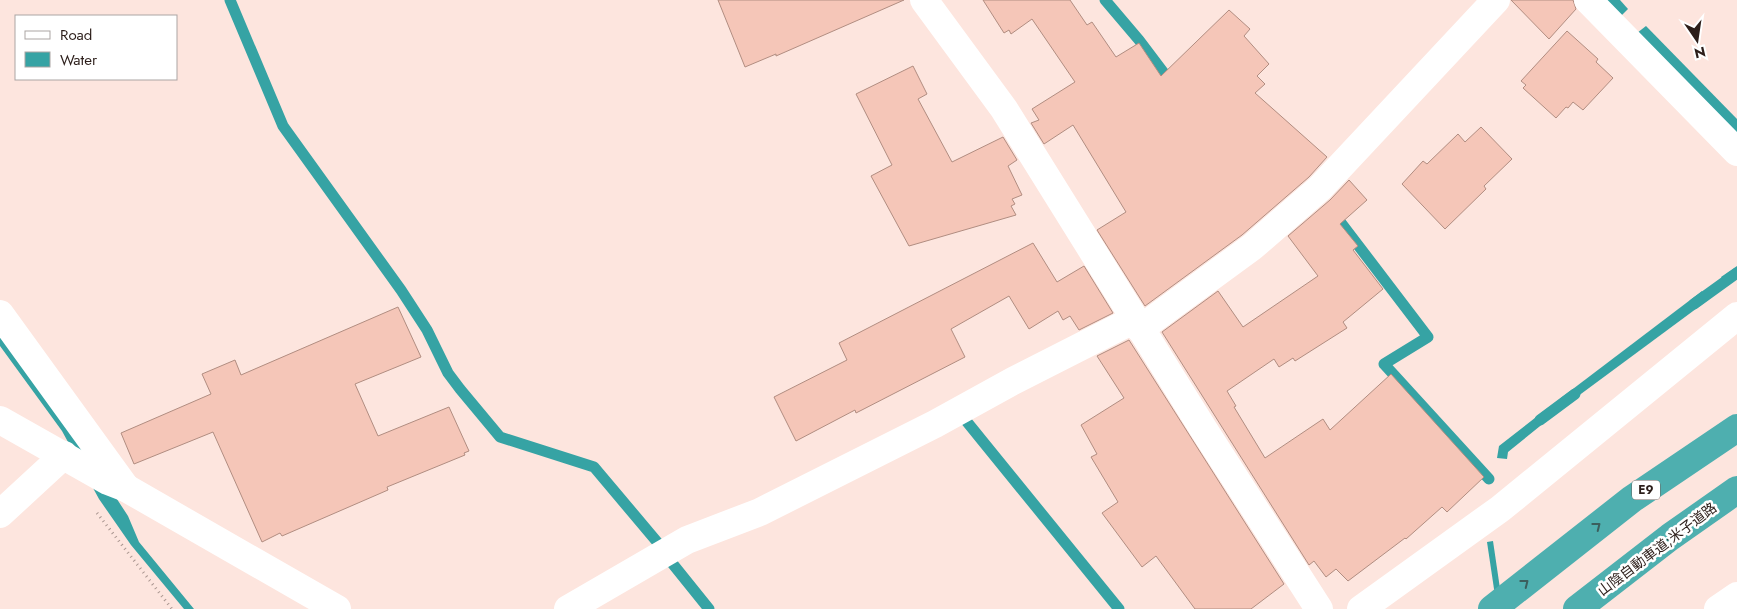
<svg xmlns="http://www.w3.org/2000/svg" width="1737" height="609" viewBox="0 0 1737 609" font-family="Jost,'Noto Sans JP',sans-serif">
  <rect width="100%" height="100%" fill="#fde5de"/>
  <g fill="#36a3a4">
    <polygon points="1603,0 1620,0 1628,9 1620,17"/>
    <polygon points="1646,26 1737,119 1737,136 1637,33"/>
    <polygon points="1737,266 1737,279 1727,286 1721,277"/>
    <polygon points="1702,291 1708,300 1566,405 1561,398"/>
    <polygon points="0,331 81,444 128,516 139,542 194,609 184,609 131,545 99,499 62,431 0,346"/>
    <polygon points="1549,407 1555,414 1508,452 1507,459 1497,458 1499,446"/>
    <polygon points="1493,541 1503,609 1497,609 1487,542"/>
  </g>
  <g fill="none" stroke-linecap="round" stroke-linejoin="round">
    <g stroke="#36a3a4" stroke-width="11">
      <polyline points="230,0 283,126 401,290 427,330 448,373 460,389 500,437 594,467 658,543"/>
      <polyline points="1105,0 1139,40 1173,85"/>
      <polyline points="1332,211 1428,337 1384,364 1489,479"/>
      <polyline points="1694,304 1737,273"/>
      <polyline points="963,417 1119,609"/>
      <polyline points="1540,420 1575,394"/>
      <polyline points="672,563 709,609"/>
    </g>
  </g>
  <g fill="#f5c6b8" stroke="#b18d81">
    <polygon points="718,0 904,0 776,56 776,54 745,67"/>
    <polygon points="983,0 1070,0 1087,25 1092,22 1116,57 1139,43 1161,76 1229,10 1250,29 1244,36 1269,64 1257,76 1265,84 1255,93 1327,157 1309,177 1242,235 1145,306 1097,230 1126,212 1073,125 1044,144 1031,123 1039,120 1032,109 1075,82 1032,19 1011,34 1009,30 1004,33"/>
    <polygon points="1511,0 1573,0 1576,9 1549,39"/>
    <polygon points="1567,31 1598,59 1596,62 1613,78 1583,110 1573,102 1568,108 1566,107 1556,118 1523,88 1526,85 1521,81"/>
    <polygon points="913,66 927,94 918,99 952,162 1003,137 1017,160 1008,166 1022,195 1012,199 1015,204 1011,206 1016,215 909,246 871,176 892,165 856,94"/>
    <polygon points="1481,127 1512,159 1484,186 1486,189 1445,229 1402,184 1423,161 1427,164 1458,134 1465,142"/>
    <polygon points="1349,180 1367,200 1340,224 1358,246 1353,250 1383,289 1343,322 1347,328 1295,361 1293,358 1279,367 1274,359 1227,391 1236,406 1234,407 1265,458 1323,419 1330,430 1391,374 1484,477 1447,512 1442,507 1406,539 1405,538 1348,581 1336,569 1326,577 1314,561 1309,565 1162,332 1218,291 1243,327 1318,276 1288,236 1330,200"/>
    <polygon points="1033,243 1057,282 1084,266 1113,313 1079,330 1070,316 1063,320 1058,311 1029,329 1009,296 951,329 965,357 856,413 855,410 796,441 774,397 847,360 839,343"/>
    <polygon points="398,307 421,357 355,384 378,436 449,407 469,451 464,453 465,455 387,487 388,490 282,536 280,533 262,542 213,432 134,464 121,433 211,394 202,374 235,360 241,375"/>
    <polygon points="1129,340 1284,584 1251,609 1195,609 1156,556 1142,567 1102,513 1118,502 1091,457 1097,454 1081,425 1124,398 1097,356"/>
  </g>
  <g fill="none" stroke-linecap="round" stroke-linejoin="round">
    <polyline stroke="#ab9791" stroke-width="3" stroke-dasharray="1 4" stroke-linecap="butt" points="97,513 172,609"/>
    <g stroke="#fff" stroke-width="28">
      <polyline points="924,0 1004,109 1204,430 1319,609"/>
      <polyline points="1588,0 1737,152"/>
      <polyline points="0,314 126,488"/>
      <polyline points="1140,329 1252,247 1320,188 1496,0"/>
      <polyline points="0,514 64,455"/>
      <polyline points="568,609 687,540 760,512 935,424 1013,381 1135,319"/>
      <polyline points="1361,609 1500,509 1737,316"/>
      <polyline points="1718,609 1737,596"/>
    </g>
    <polyline stroke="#fff" stroke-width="28" points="0,420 108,481 126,488 337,609"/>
    <g stroke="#4eafaf" stroke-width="28">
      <polyline points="1492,609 1632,499 1737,428"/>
      <polyline points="1577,609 1670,537 1737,490"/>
    </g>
  </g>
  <defs><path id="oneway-chevron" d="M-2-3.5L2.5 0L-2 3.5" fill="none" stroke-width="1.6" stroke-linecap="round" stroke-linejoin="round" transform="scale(1.25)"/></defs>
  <g stroke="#3b5f5d">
    <use href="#oneway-chevron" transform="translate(1597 526) rotate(-38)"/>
    <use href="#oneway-chevron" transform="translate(1525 583) rotate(-38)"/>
  </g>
  <g text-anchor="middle" stroke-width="5" stroke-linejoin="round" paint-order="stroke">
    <rect fill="#fff" stroke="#6b625f" stroke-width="1" x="1632" y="480.5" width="28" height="19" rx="4"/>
    <g font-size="12" font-weight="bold" fill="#2c1e1a">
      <text x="1646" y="494">E9</text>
    </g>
    <g font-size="14" fill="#2c1e1a" stroke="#fff">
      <text transform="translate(1657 549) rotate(-37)" y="5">山陰自動車道;米子道路</text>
    </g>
  </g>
  <rect x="15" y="15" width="162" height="65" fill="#ffffff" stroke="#aba5a3"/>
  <rect x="25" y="31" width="25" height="8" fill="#ffffff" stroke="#aba5a3"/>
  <text x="60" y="40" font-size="15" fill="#2c1e1a">Road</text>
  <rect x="25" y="52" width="25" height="15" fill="#36a3a4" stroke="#aba5a3"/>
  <text x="60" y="65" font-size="15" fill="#2c1e1a">Water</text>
  <g transform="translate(1697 40) rotate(167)" stroke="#ffffff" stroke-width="4" paint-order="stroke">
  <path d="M0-4L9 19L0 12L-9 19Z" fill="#2c1e1a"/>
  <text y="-8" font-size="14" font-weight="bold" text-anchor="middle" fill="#2c1e1a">N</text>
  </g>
</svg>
